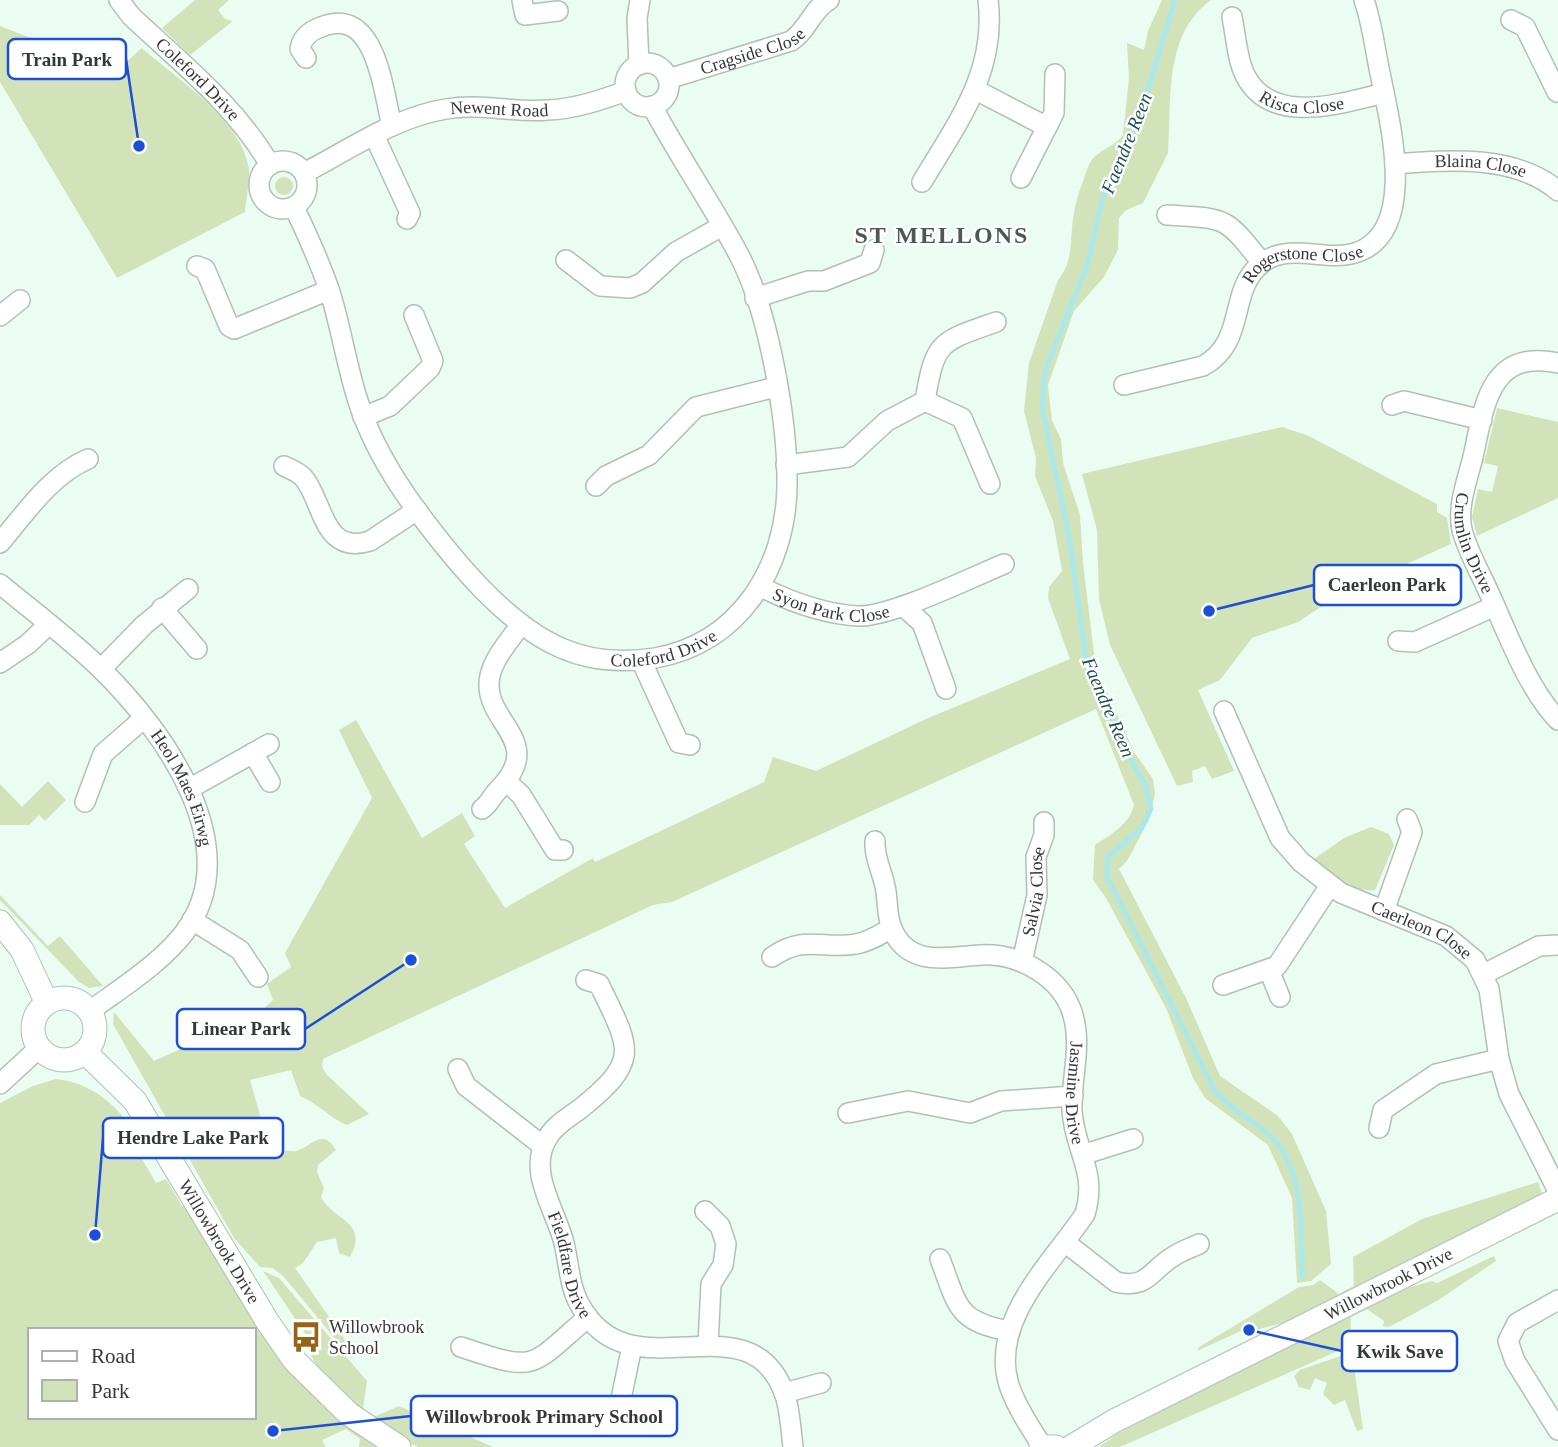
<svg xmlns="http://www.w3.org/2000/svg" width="1558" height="1447" viewBox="0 0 1558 1447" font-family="Georgia,serif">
  <rect width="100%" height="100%" fill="#ebfcf3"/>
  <g fill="#d2e3ba" fill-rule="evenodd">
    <polygon points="195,0 229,0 218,10 225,19 233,21 190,55 162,28"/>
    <path d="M1162,0H1211C1163,35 1172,100 1168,153L1143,203L1126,210L1119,218L1118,250L1104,277L1074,311L1048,385L1052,421L1061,439L1063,463L1080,515L1083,563L1096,670L1087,684L1100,685L1106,690L1134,752L1153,779L1155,794L1149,820L1127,861L1119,869L1186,998L1220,1076L1278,1116L1292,1134L1326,1211L1331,1264L1311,1281L1297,1283L1292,1198L1268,1145L1205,1098L1193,1078L1166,1008L1106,898L1093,880L1095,845C1111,834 1129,825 1134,805L1096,709L672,902L653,905L323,1059L322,1066L326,1074L369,1114L347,1125C329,1118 318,1103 300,1096L291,1070L250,1080L264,1129L279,1150C284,1150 292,1152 297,1151C313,1145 323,1128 336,1150L318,1165L317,1172L324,1188L321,1197C332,1220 370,1221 350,1257L339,1253L336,1238L317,1242L303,1263L295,1268L350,1347L347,1352L361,1370L284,1277L273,1268L260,1267L234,1238L113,1024L114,1012L154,1061L258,1014L273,1000L267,984L291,967L285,953L372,798L339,730L356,720L422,838L462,813L475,836L464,844L505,908L593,858L595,862L764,782L773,757L816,771L926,719L1070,659L1048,598L1049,587L1062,571L1053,521L1035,476L1036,458L1024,411L1029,363L1058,280C1075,259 1069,238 1074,213C1076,199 1083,181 1088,167C1095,149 1113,149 1123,135L1129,78L1127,43L1144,50L1148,31Z"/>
    <path d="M0,26L116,71L142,48C177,79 242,120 249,169C250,182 246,199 245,212L117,278L0,82Z"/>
    <circle cx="284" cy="186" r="9"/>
    <polygon points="1497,408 1558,422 1558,498 1477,536 1472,517 1478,489 1492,492 1498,466 1484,463"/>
    <polygon points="1282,427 1309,436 1437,504 1437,512 1447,518 1451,544 1342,593 1298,622 1252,638 1220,680 1198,690 1234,771 1212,779 1205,766 1192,771 1193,782 1177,786 1110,645 1099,599 1097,530 1082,474"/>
    <polygon points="48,781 66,800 45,821 39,815 29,825 0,825 0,784 22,807"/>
    <path d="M1371,827L1389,834L1394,845L1375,890C1354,894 1329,872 1314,859L1344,838Z"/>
    <polygon points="0,895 48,946 60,936 103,986 89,988 79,982 0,900"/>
    <path d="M56,1079C101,1084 123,1114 147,1149L141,1157L156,1183L166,1179L182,1206H187L282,1361L327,1408L381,1447H359L360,1439L346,1429L322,1440L326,1447H0V1103L33,1086ZM30,1330H254V1417H30Z"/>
    <polygon points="1538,1182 1542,1193 1508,1213 1297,1319 1256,1330 1254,1325 1197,1351 1199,1347 1299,1287 1313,1285 1320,1280 1339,1294 1354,1286 1353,1257 1422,1219"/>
    <polygon points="1494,1256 1496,1261 1437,1301 1389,1327 1383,1326 1384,1321 1367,1309 1351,1317 1350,1343 1338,1351 1120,1447 1099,1447 1117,1434 1389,1293 1432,1281 1437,1283"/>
    <polygon points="263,1271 279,1278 367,1381 363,1408 374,1417 399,1406 493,1447 418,1447 384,1430 330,1387 310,1354 315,1351 311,1342"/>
    <polygon points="1346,1354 1353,1360 1363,1429 1357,1431 1345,1400 1334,1405 1323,1394 1327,1383 1315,1378 1310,1390 1299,1387 1294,1376 1300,1370"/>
  </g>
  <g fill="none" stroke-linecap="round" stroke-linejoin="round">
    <path stroke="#aae9eb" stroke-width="5" d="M1175,0L1138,122L1103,197L1087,266L1045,371L1042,407L1069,536L1086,657L1129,757L1146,786L1151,809L1142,828L1108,857L1107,877L1216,1093C1232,1109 1250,1119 1267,1133C1306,1165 1301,1231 1302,1277"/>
    <defs>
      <g id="minor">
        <path id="s1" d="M119,0L131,16C181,63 236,106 270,165"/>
        <polyline points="522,0 525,15 558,11"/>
        <path id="s2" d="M1232,17C1236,36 1237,59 1245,75C1271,127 1342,103 1384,93"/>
        <polyline points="1511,20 1525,27 1557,92"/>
        <path d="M306,58L300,49C302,37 310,31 321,27C376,4 383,91 392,126"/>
        <circle cx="647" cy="85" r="22"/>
        <polyline points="639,65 637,18 640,0"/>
        <path id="s3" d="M668,79L791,41C808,30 812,9 829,0"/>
        <polyline points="976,90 1047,127"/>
        <polyline points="374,135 410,213 407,219"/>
        <circle cx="283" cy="185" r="24"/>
        <path id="s4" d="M1395,164C1448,160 1515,154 1558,191"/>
        <path id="s5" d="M304,173C349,150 395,117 446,109C480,103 514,113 548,110C575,109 601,100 626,91"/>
        <polyline points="1021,178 1054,113 1055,74"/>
        <path d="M922,182C957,123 997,72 988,0"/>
        <path id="s6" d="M294,207C307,234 319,261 329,289C341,326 346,364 358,401C370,439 391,475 415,508C452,558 504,623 561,648C591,661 624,663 655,658C740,643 786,567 787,486C788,422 769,312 739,255C712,204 679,157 652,106"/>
        <path d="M1167,215C1227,219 1224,215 1262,263"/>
        <polyline points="566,260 600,286 630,288 642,283 676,252 722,226"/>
        <polyline points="197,266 205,269 229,326 234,329 329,290"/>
        <polyline points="755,298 808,281 824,281 870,263 874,250"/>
        <polyline points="0,316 20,300"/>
        <path id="s7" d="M1558,363C1489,348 1484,407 1473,457C1467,481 1457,506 1462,530C1467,549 1477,567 1485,584C1505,626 1526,687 1558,720"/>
        <path id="s8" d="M1124,385L1203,366C1248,341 1227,290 1262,263C1289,242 1325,262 1355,253C1420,233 1389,119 1380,73C1375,49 1372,23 1364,0"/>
        <polyline points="925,401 962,418 990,484"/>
        <polyline points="1392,405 1404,401 1482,420"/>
        <polyline points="363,417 390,406 430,368 433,361 414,315"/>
        <path d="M786,465L848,457L887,421L925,401C935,340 940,342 996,322"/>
        <path d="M284,466C290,469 298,472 303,477C324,501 322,556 370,541L417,510"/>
        <polyline points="596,486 606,476 649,455 696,407 776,387"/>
        <path d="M0,543C26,512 51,475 88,459"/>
        <path id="s9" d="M0,584C34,612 70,639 102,670C163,730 249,848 184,933C160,964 121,988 90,1011"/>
        <path id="s10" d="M761,587C791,602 823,614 858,616C891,617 970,578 1004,564"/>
        <polyline points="903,606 922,623 946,689"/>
        <polyline points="162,608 197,649"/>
        <polyline points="1398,641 1415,642 1495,606"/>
        <polyline points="641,660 679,743 690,745"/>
        <polyline points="0,663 28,644 49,624"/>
        <polyline points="101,669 144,625 188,589"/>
        <path id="s11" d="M1224,711L1280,838L1301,862L1341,893L1446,936L1475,960L1489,989L1499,1059L1509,1094L1558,1191"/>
        <polyline points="253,753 270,782"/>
        <polyline points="507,782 521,795 555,850 563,850"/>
        <polyline points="189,789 269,744"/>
        <polyline points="85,802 103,754 143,719"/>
        <path d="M482,809C490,803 492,796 499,789C544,743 490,725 489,686C488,663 509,642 521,624"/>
        <path id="s12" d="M875,841C874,860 884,874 886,892C888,905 887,917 892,929C909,968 948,957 981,955C1019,953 1062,977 1073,1015C1082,1047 1071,1078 1072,1110C1074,1150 1098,1171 1085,1214C1053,1262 989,1321 1009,1385C1016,1406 1030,1427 1042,1446"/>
        <polyline points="1384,911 1412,832 1407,819"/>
        <polyline points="192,920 240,950 258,977"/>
        <path d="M772,957C805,934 824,950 856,944C869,942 881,934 892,928"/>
        <path id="s13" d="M1022,962L1037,895L1036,857L1044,835V822"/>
        <polyline points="1269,970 1280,997"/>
        <polyline points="1484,974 1539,946 1558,945"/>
        <path id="s14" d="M586,980L599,984C631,1050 641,1060 580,1109C569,1117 555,1125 548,1137C526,1171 556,1210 564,1243C569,1263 569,1286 580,1305C631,1399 749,1293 785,1395C790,1411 791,1430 793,1447"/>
        <polyline points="1223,985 1277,966 1329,887"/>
        <polyline points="458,1069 466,1086 543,1146"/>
        <polyline points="0,1084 39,1048"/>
        <polyline points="848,1113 908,1101 970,1113 1001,1101 1073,1096"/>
        <polyline points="1379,1128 1383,1110 1436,1074 1499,1059"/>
        <polyline points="1085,1154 1133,1139"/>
        <polyline points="705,1211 720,1226 726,1244 723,1265 711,1284 708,1345"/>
        <path d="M1066,1243L1116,1282C1148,1290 1151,1269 1174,1256C1181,1251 1191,1248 1199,1244"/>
        <path d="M940,1259C958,1306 956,1321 1009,1331"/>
        <polyline points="1558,1300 1517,1323 1508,1341 1515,1361 1558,1430"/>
        <path d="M461,1347C538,1373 529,1368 588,1317"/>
        <polyline points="784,1393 821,1383"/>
        <polyline points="621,1399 632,1346"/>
      </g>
      <g id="tertiary">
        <polyline points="0,922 22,950 47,1003"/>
        <circle cx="64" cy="1029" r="31"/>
        <path id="s15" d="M85,1052L135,1101L267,1321L294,1360L349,1414L399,1447"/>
        <polyline points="1041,1447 1056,1447"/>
        <path id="s16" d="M1071,1447L1114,1421L1558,1199"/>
      </g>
    </defs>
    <use href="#minor" stroke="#b0c0b7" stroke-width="22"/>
    <use href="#tertiary" stroke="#b0c0b7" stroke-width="25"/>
    <use href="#minor" stroke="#fff" stroke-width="19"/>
    <use href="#tertiary" stroke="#fff" stroke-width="23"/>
  </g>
  <defs>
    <symbol id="bus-bare" viewBox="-9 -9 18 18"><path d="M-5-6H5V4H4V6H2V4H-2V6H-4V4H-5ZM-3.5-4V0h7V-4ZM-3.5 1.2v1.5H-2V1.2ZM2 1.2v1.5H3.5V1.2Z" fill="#966317" stroke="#fff" stroke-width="2.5" paint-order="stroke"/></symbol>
  </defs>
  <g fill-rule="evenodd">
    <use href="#bus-bare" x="284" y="1315" width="44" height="44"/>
  </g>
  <g text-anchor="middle" stroke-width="5" stroke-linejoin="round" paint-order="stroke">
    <g font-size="18" fill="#333936" stroke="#fff">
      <text dy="6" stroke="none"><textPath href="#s3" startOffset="89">Cragside Close</textPath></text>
      <text dy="6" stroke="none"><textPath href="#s1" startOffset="112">Coleford Drive</textPath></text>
      <text dy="6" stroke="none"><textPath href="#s2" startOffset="128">Risca Close</textPath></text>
      <text dy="6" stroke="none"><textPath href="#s5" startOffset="210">Newent Road</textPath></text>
      <text dy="6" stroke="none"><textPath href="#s4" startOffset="86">Blaina Close</textPath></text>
      <text dy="6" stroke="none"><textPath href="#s8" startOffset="243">Rogerstone Close</textPath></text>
      <text dy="6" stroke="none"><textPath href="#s7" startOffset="238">Crumlin Drive</textPath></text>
      <text dy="6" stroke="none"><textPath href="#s10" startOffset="74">Syon Park Close</textPath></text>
      <text dy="6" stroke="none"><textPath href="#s6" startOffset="637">Coleford Drive</textPath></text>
      <text dy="6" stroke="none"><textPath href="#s9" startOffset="278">Heol Maes Eirwg</textPath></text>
      <text dy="6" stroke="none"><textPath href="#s13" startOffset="72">Salvia Close</textPath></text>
      <text dy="6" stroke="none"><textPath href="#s11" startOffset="310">Caerleon Close</textPath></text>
      <text dy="6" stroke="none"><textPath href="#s12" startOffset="387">Jasmine Drive</textPath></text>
      <text dy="6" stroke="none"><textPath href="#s15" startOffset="234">Willowbrook Drive</textPath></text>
      <text dy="6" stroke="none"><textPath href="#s14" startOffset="338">Fieldfare Drive</textPath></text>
      <text dy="6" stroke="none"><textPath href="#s16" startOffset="357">Willowbrook Drive</textPath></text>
    </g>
    <g font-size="18" fill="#333936" stroke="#fff" text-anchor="start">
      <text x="329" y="1333">Willowbrook<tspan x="329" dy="21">School</tspan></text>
    </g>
    <g font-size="19" font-style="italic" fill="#195052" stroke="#fff">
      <text transform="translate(1126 143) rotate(-68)" y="7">Faendre Reen</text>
      <text transform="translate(1109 707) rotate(67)" y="7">Faendre Reen</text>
    </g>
    <g font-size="24" font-weight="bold" letter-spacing="2" fill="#4b5952" stroke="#fff">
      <text x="942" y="243">ST MELLONS</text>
    </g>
  </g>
  <path fill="none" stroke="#1d4ed8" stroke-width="2.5" d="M139 146L126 59M1209 611L1314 585M411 960L305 1029M95 1235L103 1138M1249 1330L1342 1351M273 1431L411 1416"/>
  <g fill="#1d4ed8" stroke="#fff" stroke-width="2.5">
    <circle cx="139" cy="146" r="7"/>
    <circle cx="1209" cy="611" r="7"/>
    <circle cx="411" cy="960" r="7"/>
    <circle cx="95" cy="1235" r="7"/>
    <circle cx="1249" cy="1330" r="7"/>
    <circle cx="273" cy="1431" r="7"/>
  </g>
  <g fill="#fff" stroke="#1d4ed8" stroke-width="2.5">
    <rect x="8" y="39" width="118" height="40" rx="7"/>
    <rect x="1314" y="565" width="147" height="40" rx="7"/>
    <rect x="177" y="1009" width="128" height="40" rx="7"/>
    <rect x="103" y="1118" width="180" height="40" rx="7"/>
    <rect x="1342" y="1331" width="115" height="40" rx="7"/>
    <rect x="411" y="1396" width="266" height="40" rx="7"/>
  </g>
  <g font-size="19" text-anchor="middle" font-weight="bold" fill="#333936">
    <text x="67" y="66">Train Park</text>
    <text x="1387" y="591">Caerleon Park</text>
    <text x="241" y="1035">Linear Park</text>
    <text x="193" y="1144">Hendre Lake Park</text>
    <text x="1400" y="1358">Kwik Save</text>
    <text x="544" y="1423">Willowbrook Primary School</text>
  </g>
  <rect x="28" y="1328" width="228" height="91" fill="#ffffff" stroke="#adb0af" stroke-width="2"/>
  <rect x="42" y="1351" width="35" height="10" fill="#ffffff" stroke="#adb0af" stroke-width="2"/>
  <text x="91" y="1363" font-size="21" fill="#333936">Road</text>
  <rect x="42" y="1380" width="35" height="21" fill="#d2e3ba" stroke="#adb0af" stroke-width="2"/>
  <text x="91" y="1398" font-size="21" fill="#333936">Park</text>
</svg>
